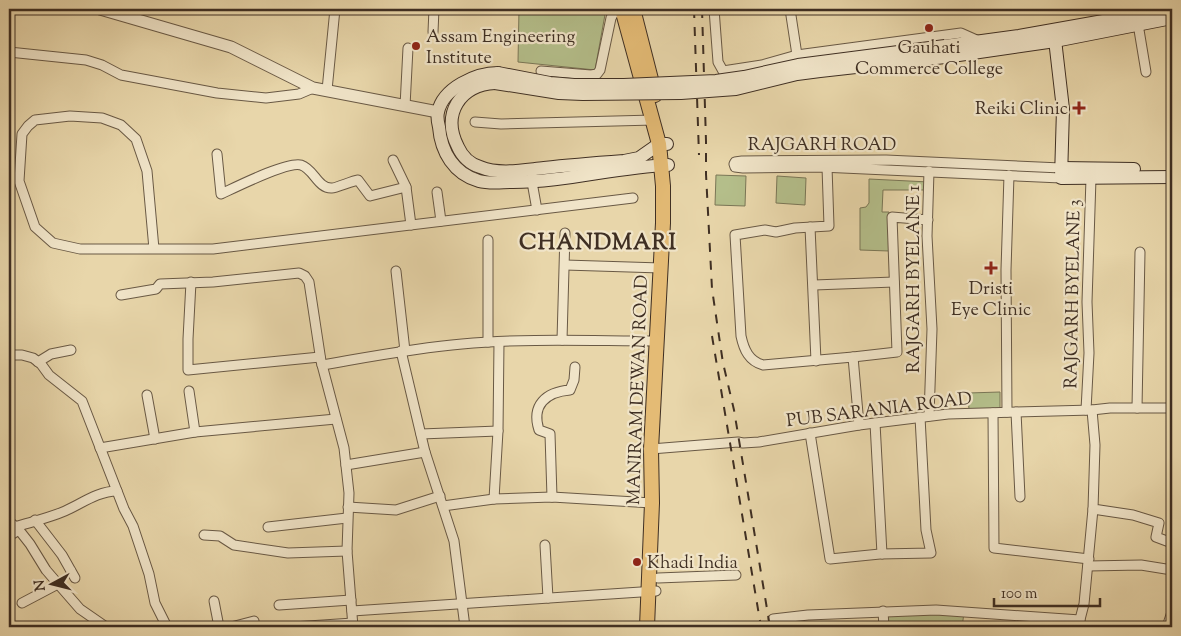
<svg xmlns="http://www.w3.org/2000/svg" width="1181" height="636" viewBox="0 0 1181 636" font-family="'Sorts Mill Goudy',serif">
  <rect width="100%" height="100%" fill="#e8d6aa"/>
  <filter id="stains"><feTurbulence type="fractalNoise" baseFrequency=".004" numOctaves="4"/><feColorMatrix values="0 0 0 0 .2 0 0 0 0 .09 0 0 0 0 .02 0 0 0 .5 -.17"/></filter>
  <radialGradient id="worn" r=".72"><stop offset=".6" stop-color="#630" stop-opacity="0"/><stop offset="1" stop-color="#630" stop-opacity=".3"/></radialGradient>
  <g fill="#b4be8a" stroke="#7a7656">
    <polygon points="519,9 606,9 595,70 518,62"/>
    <polygon points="716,175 746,176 745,206 715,205"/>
    <polygon points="777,176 806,178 805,205 776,203"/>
    <polygon points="869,179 929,182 930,190 883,190 882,212 889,212 889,251 860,250 860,208 866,207 869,203"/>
    <polygon points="1000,392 1000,409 969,410 968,393"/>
    <polygon points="888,612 964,613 962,627 888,627"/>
  </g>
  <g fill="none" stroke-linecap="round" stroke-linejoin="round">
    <defs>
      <g id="minor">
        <polyline points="714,9 718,62 723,71 762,65 797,55 961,33 979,41"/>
        <polyline points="790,9 797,55"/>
        <polyline points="1138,24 1146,72"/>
        <polyline points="433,32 434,9"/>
        <polyline points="9,52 86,60 102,65 121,75 217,93 266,98 299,94 313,88"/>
        <polyline points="541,71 591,75 597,74 600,70 611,18 616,9"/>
        <polyline points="327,90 335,9"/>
        <polyline points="405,106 408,48"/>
        <polyline points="475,122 501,124 654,120"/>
        <path d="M217,154L221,194C236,187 288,161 301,165C314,169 318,189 332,188C336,188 352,181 358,180L370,196L406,187L411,225"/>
        <polyline points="393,160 406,187"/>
        <path d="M827,167L829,226L795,228L776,232L765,230L735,235L741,336C744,350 749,361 763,365L853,357L859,425"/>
        <polyline points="929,171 927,236 932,329 929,416"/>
        <polyline points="532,175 532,182 537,210"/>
        <polyline points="1061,178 821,167 743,168 735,167 734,164 735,162 742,161 886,160 1061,168"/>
        <polyline points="437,192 441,221"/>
        <polyline points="810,227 816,361"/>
        <polyline points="154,249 147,171 136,139 121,125 102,118 70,116 35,120 28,126 22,134 19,181 35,227 53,243 80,249 213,249 633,198"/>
        <polyline points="565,265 661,268"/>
        <polyline points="396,271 405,351"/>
        <polyline points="191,282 188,339 188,370 320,357"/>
        <polyline points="814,285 894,282"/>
        <polyline points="121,295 156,289 160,284 213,282 299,273 305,276 309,282 321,361 344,448 349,493 347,551 353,627"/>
        <polyline points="562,340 565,233"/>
        <polyline points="488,342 488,240"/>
        <polyline points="401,351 425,452 454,541 465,627"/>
        <polyline points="9,355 22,355 33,358 41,364 49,375 82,401 124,509 133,526 149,574 155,603 167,627"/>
        <polyline points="853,357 897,352 892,217 928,220"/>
        <polyline points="38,362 51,354 71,350"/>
        <path d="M322,365C369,357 415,348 462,344C527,338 592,341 657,341"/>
        <polyline points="189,391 195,432"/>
        <polyline points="147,395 155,439"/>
        <polyline points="1137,408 1140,252"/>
        <polyline points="1086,410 1089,353 1087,302 1091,178"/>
        <polyline points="1092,410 1095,445 1093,509 1133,515 1159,523 1156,537 1172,543"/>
        <polyline points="1007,412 1006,270 1009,175"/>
        <polyline points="1016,412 1020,497"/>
        <polyline points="993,413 994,548 1089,559"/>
        <polyline points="875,423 882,554"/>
        <polyline points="498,431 499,342"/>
        <polyline points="810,433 830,559 880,554 931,553 926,530 920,417"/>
        <polyline points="421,434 498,431 494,499 552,497 652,503"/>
        <polyline points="100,448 195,432 336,419"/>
        <polyline points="651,449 738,442 743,443 759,442 859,425 948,414 1092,410 1110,408 1172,408"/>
        <polyline points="346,465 425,452"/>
        <path d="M552,497L550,434L539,430C531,405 546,392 570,390L574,380L575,367"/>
        <polyline points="443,506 494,499"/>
        <polyline points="348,507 396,510 440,496"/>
        <polyline points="35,520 62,555 75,578"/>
        <polyline points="9,521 19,530 30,544 46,570 80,609 106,627"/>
        <path d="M15,527C31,522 49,518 65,511C81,504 98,491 117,491"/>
        <polyline points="268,527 347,518"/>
        <polyline points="204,535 220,536 234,545 288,553 347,551"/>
        <polyline points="9,536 19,530"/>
        <polyline points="545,545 548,598"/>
        <polyline points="1088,566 1141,565 1172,570"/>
        <polyline points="658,578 736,575"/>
        <polyline points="214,601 219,627"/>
        <polyline points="22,603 58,584"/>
        <polyline points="279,605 351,600"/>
        <polyline points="352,611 656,591"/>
        <polyline points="883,611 884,627"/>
        <polyline points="773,619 808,615 936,610 1080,620"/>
        <polyline points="231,627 254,621"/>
        <polyline points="293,627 353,623"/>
        <polyline points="1078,627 1084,604 1093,509"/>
        <polyline points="1167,627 1172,612"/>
      </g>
      <polyline id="tertiary" points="100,9 231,47 313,88 438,112"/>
      <g id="secondary">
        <polyline points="1054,31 1063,109 1061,178 1172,177"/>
        <polyline points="945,46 1019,36 1171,9"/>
        <polyline points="945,57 1055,41 1172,18"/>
        <path d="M498,73C476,73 443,88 438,112C437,116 438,123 439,127C441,152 454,174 479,181C490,184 502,182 513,182C565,182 616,167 668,165"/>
        <path d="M495,83C460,85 441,114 458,147C462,156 470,164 480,167C499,175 524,170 544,168C571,165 597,163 624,161L639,158L659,144H667"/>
        <polyline points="1061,168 1134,169"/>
      </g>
      <g id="primary">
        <polyline points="622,9 659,144 663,186 663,223 651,449 652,503 647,627"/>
        <polyline points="633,9 655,95"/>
      </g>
    </defs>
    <use href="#minor" stroke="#695945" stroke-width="11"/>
    <use href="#tertiary" stroke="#695945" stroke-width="13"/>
    <use href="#secondary" stroke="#3f2f23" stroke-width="14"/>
    <use href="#primary" stroke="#3f2f23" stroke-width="16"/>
    <use href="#minor" stroke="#f0e4c8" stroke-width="9"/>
    <use href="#tertiary" stroke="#f0e4c8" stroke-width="11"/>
    <use href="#secondary" stroke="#f0e4c8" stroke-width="12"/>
    <use href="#primary" stroke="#e4bb75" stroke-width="14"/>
    <g stroke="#3f2f23" stroke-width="2" stroke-dasharray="9 9" stroke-linecap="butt">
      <polyline points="694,9 699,155"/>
      <polyline points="702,9 706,141 706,174 712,289 723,363 734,410 770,627"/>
      <polyline points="712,336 761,627"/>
    </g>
    <defs>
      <g id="secondary-bridge">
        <polyline points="498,73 550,83 574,85 624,85 716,81 744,77 798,65 945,46"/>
        <polyline points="495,83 559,93 583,94 681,93 736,89 797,74 820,71 945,57"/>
      </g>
    </defs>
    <use href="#secondary-bridge" stroke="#3f2f23" stroke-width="14" stroke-linecap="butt"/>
    <use href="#secondary-bridge" stroke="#f0e4c8" stroke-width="12"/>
  </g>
  <g fill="#8f2418" stroke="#f0e4c8" stroke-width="2">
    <circle cx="929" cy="28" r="5"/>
    <circle cx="416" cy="46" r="5"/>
    <path d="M1076.5 100.5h5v5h5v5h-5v5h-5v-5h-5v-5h5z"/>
    <path d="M988.5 260.5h5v5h5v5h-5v5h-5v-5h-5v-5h5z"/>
    <circle cx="637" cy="562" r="5"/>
  </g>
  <g text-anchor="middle" stroke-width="4.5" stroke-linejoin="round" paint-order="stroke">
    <g font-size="18" fill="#3f2f23" stroke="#f0e4c8" text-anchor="start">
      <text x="426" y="42">Assam Engineering<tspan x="426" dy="21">Institute</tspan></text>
      <text x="929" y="53" text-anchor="middle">Gauhati<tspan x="929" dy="21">Commerce College</tspan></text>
      <text x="1068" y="114" text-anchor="end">Reiki Clinic</text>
      <text x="991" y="294" text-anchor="middle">Dristi<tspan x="991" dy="21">Eye Clinic</tspan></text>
      <text x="647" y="568">Khadi India</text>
    </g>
    <g font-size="18" fill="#3f2f23" stroke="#f0e4c8">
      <text x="822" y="150">RAJGARH ROAD</text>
      <text transform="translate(913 279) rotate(-90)" y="6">RAJGARH BYELANE 1</text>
      <text transform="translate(1072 294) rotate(-89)" y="6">RAJGARH BYELANE 3</text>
      <text transform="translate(637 390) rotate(-88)" y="6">MANIRAM DEWAN ROAD</text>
      <text transform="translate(879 409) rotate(-7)" y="6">PUB SARANIA ROAD</text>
    </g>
    <g font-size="22" font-weight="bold" letter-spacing="1" fill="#3f2f23" stroke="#f0e4c8">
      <text x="598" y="249">CHANDMARI</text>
    </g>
  </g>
  <rect width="1181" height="636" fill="none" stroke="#e8d6aa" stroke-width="30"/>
  <rect x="10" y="10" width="1161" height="616" fill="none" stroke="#3f2f23" stroke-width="2.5"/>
  <rect x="15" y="15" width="1151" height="606" fill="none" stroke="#3f2f23"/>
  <g transform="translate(52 584) rotate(263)" stroke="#f0e4c8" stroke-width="4" paint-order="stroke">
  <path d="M0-4L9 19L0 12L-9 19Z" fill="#3f2f23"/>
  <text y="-8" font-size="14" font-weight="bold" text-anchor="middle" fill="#3f2f23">N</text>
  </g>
  <path d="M994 598v8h106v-8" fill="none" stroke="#3f2f23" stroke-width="2.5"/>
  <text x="1001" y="598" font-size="15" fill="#3f2f23" stroke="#f0e4c8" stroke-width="4" paint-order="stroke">100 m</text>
  <rect width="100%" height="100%" filter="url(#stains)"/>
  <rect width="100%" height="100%" fill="url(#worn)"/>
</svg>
